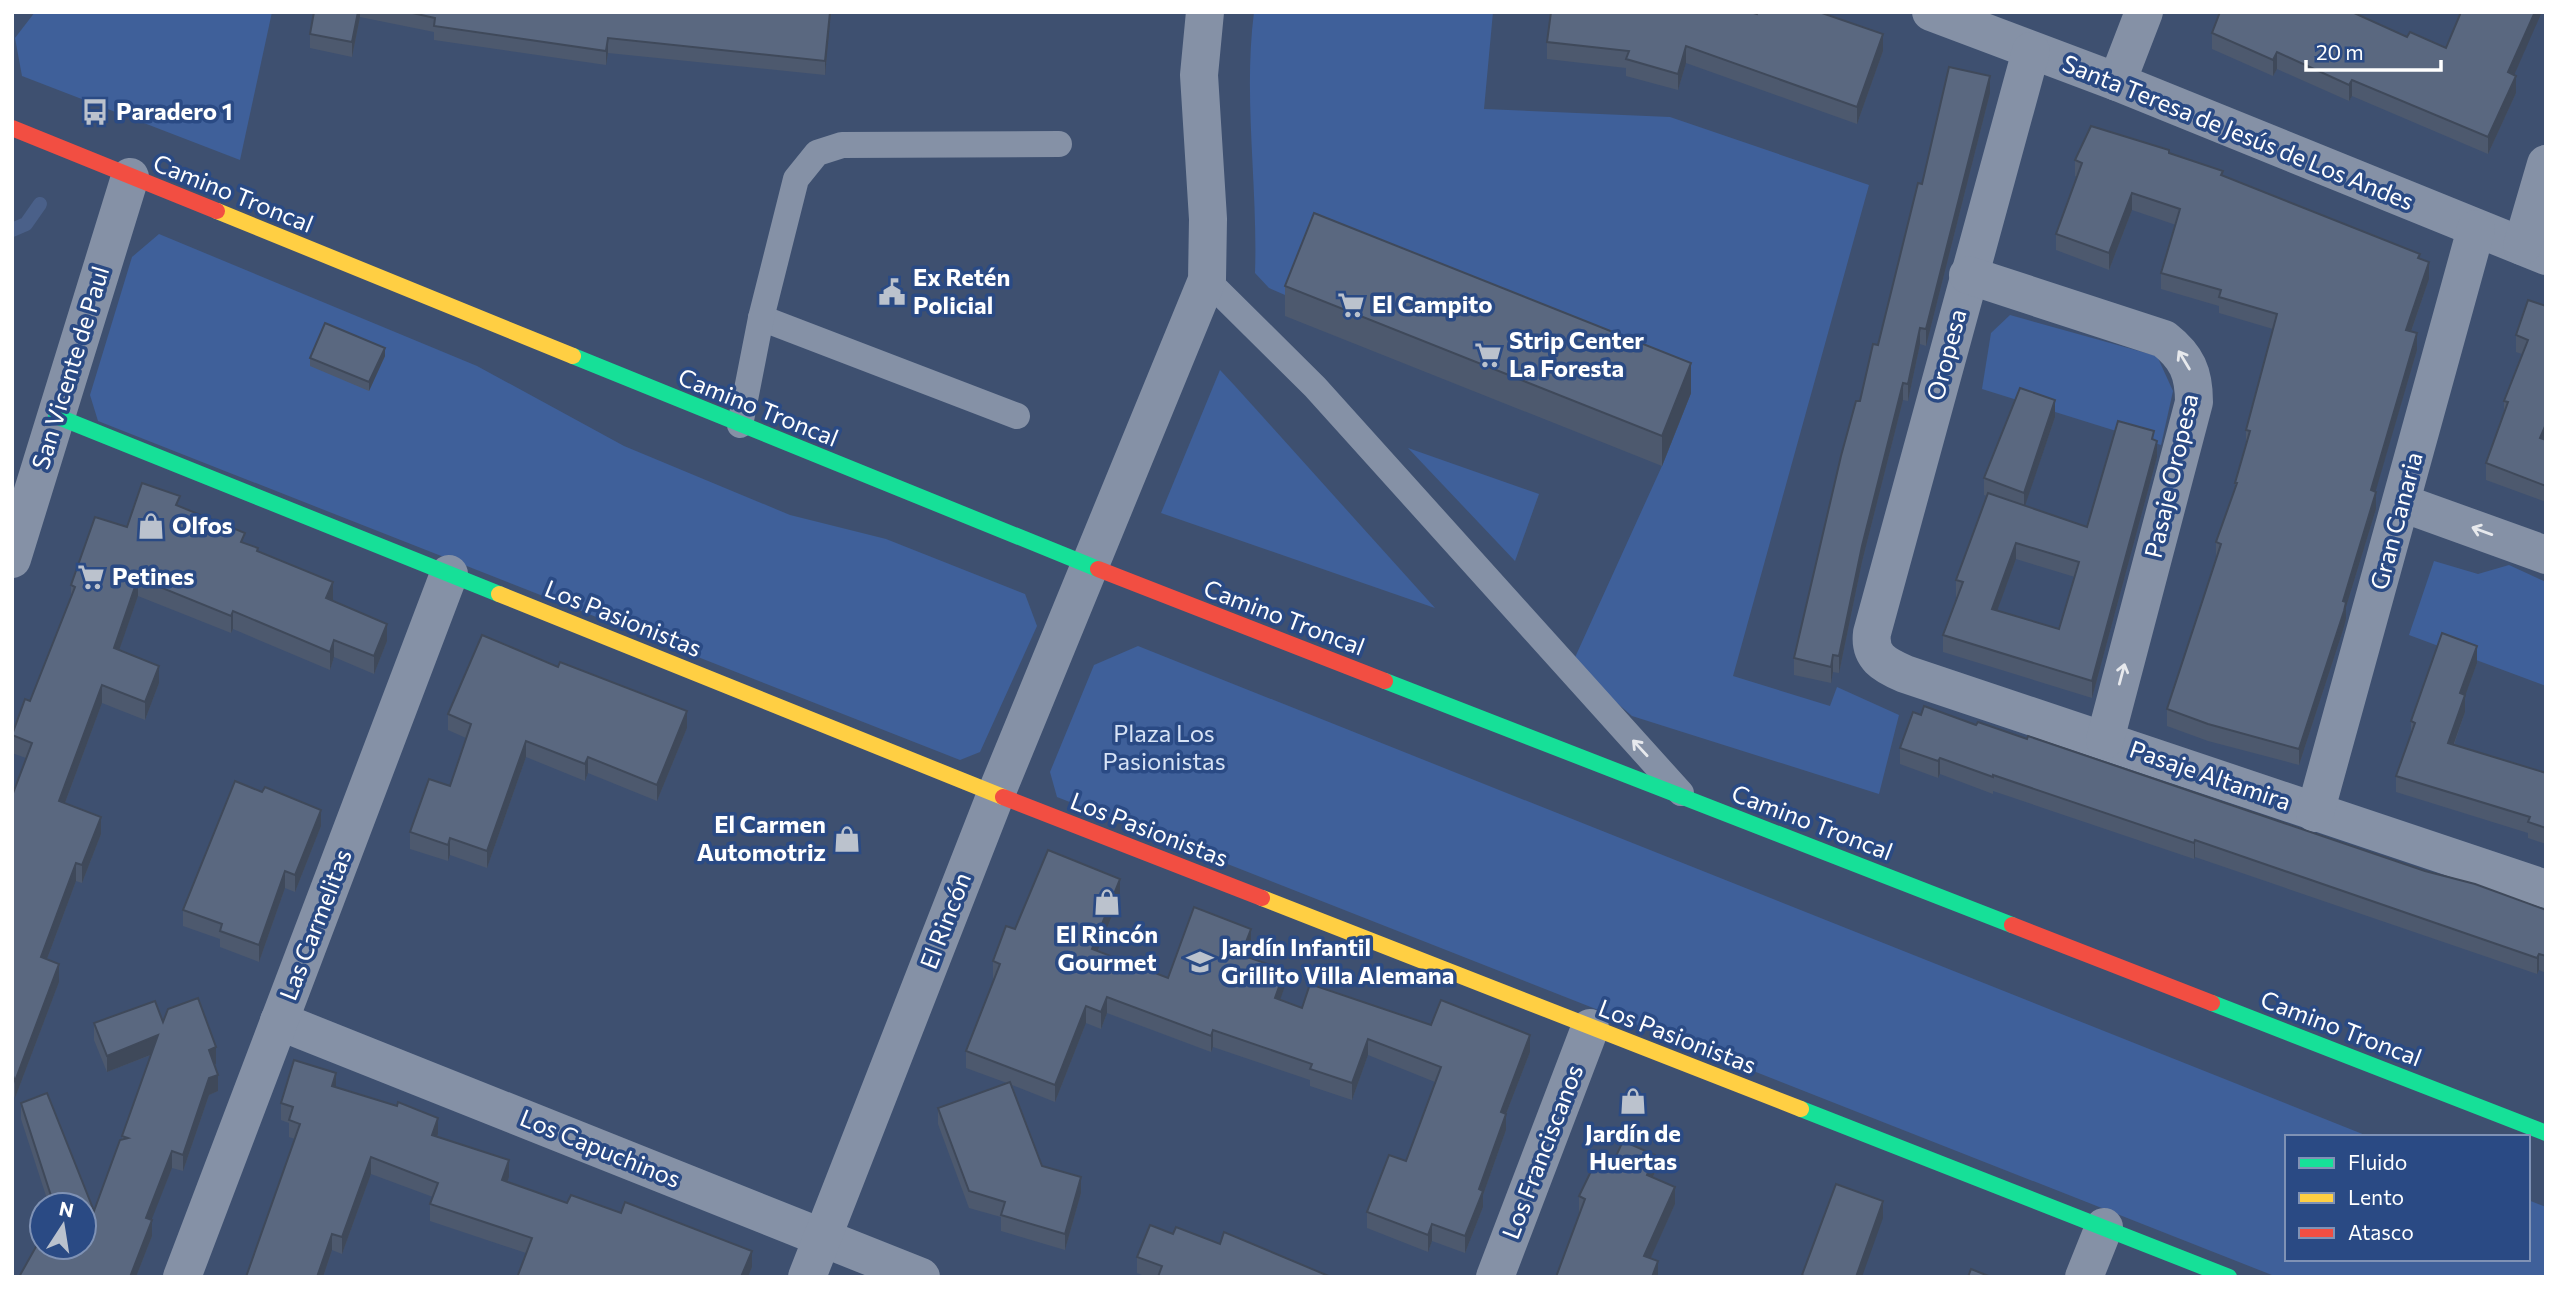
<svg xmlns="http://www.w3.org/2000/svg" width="2558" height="1289" viewBox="0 0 2558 1289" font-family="Commissioner,sans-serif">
  <rect width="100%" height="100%" fill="#3e5070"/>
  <g fill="#3f609a">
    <polygon points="35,12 272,12 240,160 22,76 15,38"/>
    <path d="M1254,12H1493L1484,109L1670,117L1869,185L1733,676L1830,706L1837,687L1899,715L1879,794L1632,716L1572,664L1662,466L1691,393L1292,298L1269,288L1255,273C1258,186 1243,98 1254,12Z"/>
    <polygon points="159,234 477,366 624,446 790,515 886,539 1025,594 1037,626 980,752 960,760 98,421 90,395 132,257"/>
    <polygon points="2010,315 2157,356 2173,391 2161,445 1982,389 1991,333"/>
    <polygon points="1220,370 1235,386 1435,608 1161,513"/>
    <polygon points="1408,448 1539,494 1515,561"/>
    <polygon points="2434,561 2478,574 2509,565 2546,582 2546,686 2409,635"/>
    <polygon points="1138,646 2370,1137 2287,1137 2287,1259 2528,1259 2528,1200 2546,1207 2546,1277 2277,1277 1057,797 1050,772 1094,665"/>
  </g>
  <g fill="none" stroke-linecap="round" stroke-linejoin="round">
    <polyline stroke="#4a6089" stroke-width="14" points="12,230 26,224 40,204"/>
    <g stroke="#8591a6" stroke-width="26">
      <polyline points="1207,280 1315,387 1681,793"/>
      <polyline points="761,318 1017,416"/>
      <polyline points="740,425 761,318 796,179 817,153 842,145 1059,144"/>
    </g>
    <g stroke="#8591a6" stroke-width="38">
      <polyline points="1931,12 2117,82 2546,256"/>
      <path d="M2031,51L1872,633C1869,657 1884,665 1905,674L2546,889"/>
      <polyline points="2117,82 2144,12"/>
      <polyline points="2522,246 2546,164"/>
      <path d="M1968,275L2164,339C2187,357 2194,373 2194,402L2105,740"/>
      <polyline points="2402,503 2546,555"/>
      <polyline points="12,559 130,177"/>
      <polyline points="2315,813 2476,229"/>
      <polyline points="279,1021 921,1277"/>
      <polyline points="182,1277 449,574"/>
      <polyline points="807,1277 996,794 1207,280 1208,219 1199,75 1205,12"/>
      <polyline points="1495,1277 1590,1028"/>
      <polyline points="2084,1277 2104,1227"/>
    </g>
    <g stroke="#16e098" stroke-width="16">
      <polyline points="573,356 1098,569"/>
      <polyline points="56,416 499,594"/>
      <polyline points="1385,681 2012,925"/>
      <polyline points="2212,1003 2546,1133"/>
      <polyline points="1801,1109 2229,1277"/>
    </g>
    <g stroke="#ffcf43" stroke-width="16">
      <polyline points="217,211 573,356"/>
      <polyline points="499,594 1003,797"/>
      <polyline points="1262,898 1801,1109"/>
    </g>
    <g stroke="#f24e42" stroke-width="16">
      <polyline points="12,128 217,211"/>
      <polyline points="1098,569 1385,681"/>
      <polyline points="1003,797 1262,898"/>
      <polyline points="2012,925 2212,1003"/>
    </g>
  </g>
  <g fill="#4d596e" fill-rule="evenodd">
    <polygon points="314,12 831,12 825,75 608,53 606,65 434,40 434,32 360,17 352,57 310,48 310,34"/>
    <polygon points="2541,12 2514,75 2516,93 2488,154 2352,96 2349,101 2277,69 2273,76 2212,49 2212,33 2407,37 2446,48"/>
    <polygon points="1547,42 1883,51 1857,124 1686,63 1678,90 1626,76 1626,68 1547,59"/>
    <polygon points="1990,93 1926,346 1920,344 1908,401 1903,400 1862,562 1839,673 1833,672 1831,683 1794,675 1794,658 1860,401 1878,345"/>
    <polygon points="2169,153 2420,259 2429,279 2411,332 2417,350 2375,492 2376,509 2346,607 2346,619 2344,627 2299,765 2208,741 2167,726 2167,709 2216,558 2216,542 2235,491 2235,483 2246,445 2246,430 2273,329 2219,313 2219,306 2161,289 2161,273 2176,225 2132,210 2109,270 2056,250 2056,234 2077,177 2075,176 2075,160"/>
    <polygon points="1285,286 1691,393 1662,466 1285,316"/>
    <polygon points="2546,306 2546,502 2486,480 2486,463 2504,413 2504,401 2522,354 2516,352 2516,335"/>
    <polygon points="385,356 369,391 310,366 310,358"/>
    <path d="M2055,417L2025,505L2087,527L2154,440L2157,457L2092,698L1943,652V635L1957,597H1956V580L1987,496L1984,495V478ZM2016,559L2075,577L2059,629L1997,610Z"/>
    <polygon points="180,506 245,543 333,600 332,601 387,641 374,674 334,657 330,670 233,629 231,633 138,596 119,650 159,683 145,720 102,703 65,803 101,834 82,883 76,881 47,959 59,982 15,1098 12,1091 12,796 26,758 12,753 12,735 30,701 71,596 71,585 127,527"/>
    <polygon points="2477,663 2465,695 2465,712 2454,745 2546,773 2546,844 2528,838 2528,833 2396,792 2396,776 2411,735 2411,721"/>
    <polygon points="448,714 687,728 657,801 588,773 585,781 526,757 487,868 450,855 448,861 410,849 410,832 450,786 466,738 448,730"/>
    <polygon points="1921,715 1976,725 2027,739 2546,910 2546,973 2539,970 2537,974 2195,857 2194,859 1993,791 1993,794 1940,774 1938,778 1900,764 1900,748"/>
    <polygon points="321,826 295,892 285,888 259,962 220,947 220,939 183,926 183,910"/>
    <polygon points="1120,896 1098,951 1168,978 1251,945 1247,957 1285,986 1280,999 1302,1008 1431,1025 1530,1052 1506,1114 1506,1130 1483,1195 1483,1207 1465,1253 1432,1241 1428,1252 1367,1228 1367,1212 1406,1161 1435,1082 1368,1055 1352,1100 1310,1086 1310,1080 1213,1047 1211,1052 1107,1013 1101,1029 1086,1023 1055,1102 1012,1085 1042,1166 1081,1193 1065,1250 1001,1231 1001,1217 969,1208 938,1124 938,1108 1007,1083 966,1068 966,1051 994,978 993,978 993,961 1015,929"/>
    <polygon points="163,1022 216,1064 214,1065 218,1091 209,1095 183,1171 172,1168 151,1220 152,1236 136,1277 19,1277 84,1205 49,1205 21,1119 21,1103 94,1211 122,1140 122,1136 151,1055 107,1072 94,1040 94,1023"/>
    <polygon points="336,1087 438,1134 438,1137 509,1177 507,1182 752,1267 748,1277 518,1277 526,1253 430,1221 430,1204 433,1197 371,1174 342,1254 332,1250 323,1277 246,1277 295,1139 289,1137 289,1123 281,1120 281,1103"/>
    <polygon points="1610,1169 1655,1172 1653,1178 1675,1204 1650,1259 1658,1277 1579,1213 1579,1196"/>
    <polygon points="1173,1234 1220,1244 1331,1277 1147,1277 1137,1273 1137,1257"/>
  </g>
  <g fill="#3f495a">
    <polygon points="358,12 360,12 360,17 352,57 352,42"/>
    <polygon points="830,12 831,12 825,75 825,61"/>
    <polygon points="2535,12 2541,12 2541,14 2508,89 2508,72"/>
    <polygon points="1883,34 1883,51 1857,124 1857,107"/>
    <polygon points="608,38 608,53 606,65 606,51"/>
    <polygon points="1686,46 1686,63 1678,90 1678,74"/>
    <polygon points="2277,52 2277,69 2273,76 2273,60"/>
    <polygon points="1990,76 1990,93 1926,346 1926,329"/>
    <polygon points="2516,76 2516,93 2488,154 2488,137"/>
    <polygon points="2352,80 2352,96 2349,101 2349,85"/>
    <polygon points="2132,193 2132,210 2109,270 2109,253"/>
    <polygon points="2429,262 2429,279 2406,346 2406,330"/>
    <polygon points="1920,328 1920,344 1908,401 1908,384"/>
    <polygon points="2417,333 2417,350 2371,507 2371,490"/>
    <polygon points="385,348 385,356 369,391 369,382"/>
    <polygon points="1691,363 1691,393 1662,466 1662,436"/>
    <polygon points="1903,383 1903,400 1862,562 1839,673 1839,656 1862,546"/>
    <polygon points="2055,400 2055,417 2024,509 2024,493"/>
    <polygon points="2546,424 2546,441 2540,438"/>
    <polygon points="2157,441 2157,457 2092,698 2092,681"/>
    <polygon points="2376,492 2376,509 2346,607 2346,619 2344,627 2299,765 2299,749 2343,601"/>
    <polygon points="2016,543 2016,559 1992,625 1992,609"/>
    <polygon points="138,578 138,596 114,665 114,648"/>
    <polygon points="333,582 333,600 326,616 326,598"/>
    <polygon points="233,611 233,629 231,633 231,616"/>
    <polygon points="387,624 387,641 374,674 374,656"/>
    <polygon points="334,640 334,657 330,670 330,652"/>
    <polygon points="2477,646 2477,663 2460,710 2460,693"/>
    <polygon points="1833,655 1833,672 1831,683 1831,667"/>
    <polygon points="159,666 159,683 145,720 145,702"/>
    <polygon points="102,685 102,703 59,819 59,801"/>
    <polygon points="2465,695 2465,712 2448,760 2448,743"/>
    <polygon points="687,711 687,728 657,801 657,785"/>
    <polygon points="526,741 526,757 487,868 487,851"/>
    <polygon points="588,757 588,773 585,781 585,764"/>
    <polygon points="1940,758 1940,774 1938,778 1938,761"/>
    <polygon points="321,810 321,826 295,892 295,875"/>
    <polygon points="101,817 101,834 82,883 82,865"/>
    <polygon points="450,838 450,855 448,861 448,845"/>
    <polygon points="2195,840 2195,857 2194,859 2194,843"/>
    <polygon points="76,863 76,881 41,975 41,957"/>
    <polygon points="285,871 285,888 259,962 259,945"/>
    <polygon points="1120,879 1120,896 1092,965 1092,949"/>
    <polygon points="1251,929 1251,945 1241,972 1241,955"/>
    <polygon points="2539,954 2539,970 2537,974 2537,958"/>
    <polygon points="59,964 59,982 15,1098 15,1081"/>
    <polygon points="1285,970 1285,986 1275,1014 1275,998"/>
    <polygon points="1107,997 1107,1013 1101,1029 1101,1012"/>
    <polygon points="1086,1006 1086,1023 1055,1102 1055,1085"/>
    <polygon points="1213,1030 1213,1047 1211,1052 1211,1036"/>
    <polygon points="158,1035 158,1052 107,1072 107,1056"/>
    <polygon points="1530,1035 1530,1052 1506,1114 1506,1130 1483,1195 1483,1207 1465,1253 1465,1236 1501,1112"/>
    <polygon points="1368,1039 1368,1055 1352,1100 1352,1083"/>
    <polygon points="216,1047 216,1064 209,1067 209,1050"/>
    <polygon points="336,1073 336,1090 332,1086"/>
    <polygon points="218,1075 218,1091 209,1095 183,1171 183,1155 209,1078"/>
    <polygon points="438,1118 438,1134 432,1151 432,1135"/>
    <polygon points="172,1151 172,1168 146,1234 146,1218"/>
    <polygon points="1655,1155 1655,1172 1647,1192 1647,1175"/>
    <polygon points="371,1157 371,1174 342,1254 342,1237"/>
    <polygon points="509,1160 509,1177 502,1196 502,1180"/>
    <polygon points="1081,1177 1081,1193 1065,1250 1065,1234"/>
    <polygon points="1675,1187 1675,1204 1644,1273 1644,1256"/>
    <polygon points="1883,1201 1883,1218 1862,1277 1856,1277"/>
    <polygon points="152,1220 152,1236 136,1277 130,1277"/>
    <polygon points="1432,1224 1432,1241 1428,1252 1428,1235"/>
    <polygon points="332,1234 332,1250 323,1277 317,1277"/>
    <polygon points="752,1251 752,1267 748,1277 741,1277"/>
    <polygon points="1658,1261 1658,1277 1652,1277"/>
  </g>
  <g fill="#5a6880" stroke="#3f495a" stroke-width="2" fill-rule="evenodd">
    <polygon points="314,12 358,12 352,42 310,34"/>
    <polygon points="408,12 830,12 825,61 608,38 606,51 434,26 435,18"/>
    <polygon points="1551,12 1750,12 1757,14 1758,12 1819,12 1883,34 1857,107 1686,46 1678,74 1626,59 1629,51 1547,42"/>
    <polygon points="2220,12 2352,12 2407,37 2410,32 2446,48 2461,12 2535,12 2508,72 2516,76 2488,137 2352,80 2349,85 2277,52 2273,60 2212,33"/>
    <polygon points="1949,67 1990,76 1926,329 1920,328 1908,384 1903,383 1862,546 1839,656 1833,655 1831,667 1794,658 1841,456 1856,401 1860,401 1873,344 1878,345 1918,183 1922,184"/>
    <polygon points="2091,126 2169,150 2169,153 2223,171 2221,175 2420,254 2418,258 2429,262 2406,330 2417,333 2371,490 2376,492 2343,601 2346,602 2344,611 2299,749 2208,724 2167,709 2221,544 2216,542 2237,483 2235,483 2250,431 2246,430 2277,314 2219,297 2221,290 2161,273 2180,209 2132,193 2109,253 2056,234 2082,163 2075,160"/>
    <polygon points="1314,213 1691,363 1662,436 1285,286"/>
    <polygon points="2528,300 2546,306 2546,424 2540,438 2546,440 2546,486 2486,463 2508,402 2504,401 2528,340 2516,335"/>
    <polygon points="325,323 385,348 369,382 310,358"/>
    <polygon points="2020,388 2055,400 2024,493 1984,478"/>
    <path d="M2118,421L2154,431L2152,439L2157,441L2092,681L1943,635L1963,582L1956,580L1988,493L2087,527ZM2016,543L2079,562L2059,629L1992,609Z"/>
    <polygon points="142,483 180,496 176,505 245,533 241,542 258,548 257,551 333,582 326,598 387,624 374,656 334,640 330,652 233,611 231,616 138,578 114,648 159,666 145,702 102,685 59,801 101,817 82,865 76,863 41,957 59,964 15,1081 12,1073 12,796 32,743 12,735 25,699 30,701 75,587 71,585 95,517 127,527"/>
    <polygon points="2442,633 2477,646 2460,693 2465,695 2448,743 2546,773 2546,828 2528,822 2530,817 2396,776 2415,723 2411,721"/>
    <polygon points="482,635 558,667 560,662 687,711 657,785 588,757 585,764 526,741 487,851 450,838 448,845 410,832 429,779 450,786 471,724 448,714"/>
    <polygon points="1924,706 1976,725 1978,722 2027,739 2028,736 2425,871 2475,884 2546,910 2546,956 2539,954 2537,958 2195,840 2194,843 1993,775 1993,777 1940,758 1938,761 1900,748 1913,712 1921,715"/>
    <polygon points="235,781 262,792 265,787 321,810 295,875 285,871 259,945 220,931 222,924 183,910"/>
    <polygon points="1048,850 1120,879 1092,949 1168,978 1194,907 1251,929 1241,955 1285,970 1275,998 1302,1008 1310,984 1431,1025 1441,1000 1530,1035 1501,1112 1506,1114 1479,1189 1483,1191 1465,1236 1432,1224 1428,1235 1367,1212 1389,1155 1406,1161 1441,1067 1368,1039 1352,1083 1310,1069 1312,1064 1213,1030 1211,1036 1107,997 1101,1012 1086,1006 1055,1085 966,1051 1000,964 993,961 1006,926 1015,929"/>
    <polygon points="198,998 216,1047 209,1050 218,1075 209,1078 183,1155 172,1151 146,1218 152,1220 130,1277 19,1277 42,1236 42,1247 84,1247 84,1205 54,1205 21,1103 47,1093 94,1211 120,1140 128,1138 122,1136 158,1035 107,1056 94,1023 155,1001 163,1022 168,1009"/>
    <polygon points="294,1060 336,1073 332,1086 397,1106 398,1102 438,1118 432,1135 509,1160 502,1180 567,1203 571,1195 621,1213 625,1202 752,1251 741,1277 521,1277 518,1275 532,1238 430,1204 438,1183 371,1157 342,1237 332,1234 317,1277 246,1277 300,1124 289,1120 293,1107 281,1103"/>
    <polygon points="1010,1082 1042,1166 1081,1177 1065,1234 1001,1215 1005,1202 969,1191 938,1108"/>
    <polygon points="1623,1141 1655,1155 1647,1175 1675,1187 1644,1256 1658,1261 1652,1277 1556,1277 1585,1199 1579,1196 1595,1163 1610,1169"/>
    <polygon points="1836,1184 1883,1201 1856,1277 1806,1277 1802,1275"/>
    <polygon points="1150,1225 1173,1234 1176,1227 1220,1244 1224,1232 1331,1277 1158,1277 1162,1266 1137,1257"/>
    <polygon points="1971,1269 1991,1277 1968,1277"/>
  </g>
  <defs><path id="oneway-shaft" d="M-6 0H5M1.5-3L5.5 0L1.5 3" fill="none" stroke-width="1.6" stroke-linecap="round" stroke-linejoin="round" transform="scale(1.75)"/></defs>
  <g stroke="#e7e9ed">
    <use href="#oneway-shaft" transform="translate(2184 360) rotate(-121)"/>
    <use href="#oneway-shaft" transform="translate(2482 531) rotate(-160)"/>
    <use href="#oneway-shaft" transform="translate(2122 674) rotate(-75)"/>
    <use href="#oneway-shaft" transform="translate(1640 748) rotate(-133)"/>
  </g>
  <defs>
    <symbol id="bus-bare" viewBox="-9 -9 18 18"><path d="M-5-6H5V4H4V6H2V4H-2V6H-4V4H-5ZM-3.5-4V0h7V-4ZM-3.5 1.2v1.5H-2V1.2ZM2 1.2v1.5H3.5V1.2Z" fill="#bbc2cd" stroke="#2a4a84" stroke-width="2.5" paint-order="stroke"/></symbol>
    <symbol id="civic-bare" viewBox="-9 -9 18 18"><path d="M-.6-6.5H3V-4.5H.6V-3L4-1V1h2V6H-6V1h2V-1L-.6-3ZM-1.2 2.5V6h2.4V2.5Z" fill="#bbc2cd" stroke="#2a4a84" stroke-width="2.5" paint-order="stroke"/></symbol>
    <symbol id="supermarket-bare" viewBox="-9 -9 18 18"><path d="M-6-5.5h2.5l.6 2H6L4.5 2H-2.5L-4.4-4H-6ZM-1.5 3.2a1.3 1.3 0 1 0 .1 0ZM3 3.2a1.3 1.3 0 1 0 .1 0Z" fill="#bbc2cd" stroke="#2a4a84" stroke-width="2.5" paint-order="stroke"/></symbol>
    <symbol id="shop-bare" viewBox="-9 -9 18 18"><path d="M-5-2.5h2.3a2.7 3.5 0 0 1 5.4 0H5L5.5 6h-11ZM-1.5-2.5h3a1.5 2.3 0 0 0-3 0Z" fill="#bbc2cd" stroke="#2a4a84" stroke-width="2.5" paint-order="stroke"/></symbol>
    <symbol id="school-bare" viewBox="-9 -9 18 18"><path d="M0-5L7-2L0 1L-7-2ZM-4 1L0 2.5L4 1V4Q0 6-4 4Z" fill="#bbc2cd" stroke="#2a4a84" stroke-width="2.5" paint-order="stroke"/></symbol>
  </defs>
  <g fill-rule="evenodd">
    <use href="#bus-bare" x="76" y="93" width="38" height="38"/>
    <use href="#civic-bare" x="873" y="273" width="38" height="38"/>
    <use href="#supermarket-bare" x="1332" y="286" width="38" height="38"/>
    <use href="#supermarket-bare" x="1469" y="336" width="38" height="38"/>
    <use href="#shop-bare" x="132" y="507" width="38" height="38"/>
    <use href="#supermarket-bare" x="72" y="558" width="38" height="38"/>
    <use href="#shop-bare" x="828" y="820" width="38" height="38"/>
    <use href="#shop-bare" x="1088" y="883" width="38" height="38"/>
    <use href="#school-bare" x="1181" y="943" width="38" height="38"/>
    <use href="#shop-bare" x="1614" y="1082" width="38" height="38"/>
  </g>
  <g text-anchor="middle" stroke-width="7" stroke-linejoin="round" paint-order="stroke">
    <g font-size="24" font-weight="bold" fill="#fff" stroke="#2a4a84" text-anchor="start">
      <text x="116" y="120">Paradero 1</text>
      <text x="913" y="286">Ex Retén<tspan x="913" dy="28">Policial</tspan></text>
      <text x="1372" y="313">El Campito</text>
      <text x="1509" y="349">Strip Center<tspan x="1509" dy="28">La Foresta</tspan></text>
      <text x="172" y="534">Olfos</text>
      <text x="112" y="585">Petines</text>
      <text x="826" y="833" text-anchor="end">El Carmen<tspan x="826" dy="28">Automotriz</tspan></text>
      <text x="1107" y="943" text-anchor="middle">El Rincón<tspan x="1107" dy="28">Gourmet</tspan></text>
      <text x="1221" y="956">Jardín Infantil<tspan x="1221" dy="28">Grillito Villa Alemana</tspan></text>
      <text x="1633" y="1142" text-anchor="middle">Jardín de<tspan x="1633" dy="28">Huertas</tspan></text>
    </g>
    <g font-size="24" fill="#fff" stroke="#2a4a84">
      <text transform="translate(2238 133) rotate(22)" y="8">Santa Teresa de Jesús de Los Andes</text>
      <text transform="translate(233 194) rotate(22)" y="8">Camino Troncal</text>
      <text transform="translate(1947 355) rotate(-75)" y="8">Oropesa</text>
      <text transform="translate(71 368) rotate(-73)" y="8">San Vicente de Paul</text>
      <text transform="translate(758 408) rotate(22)" y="8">Camino Troncal</text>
      <text transform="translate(2172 476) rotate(-77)" y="8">Pasaje Oropesa</text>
      <text transform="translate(2397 521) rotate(-75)" y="8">Gran Canaria</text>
      <text transform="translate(1284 618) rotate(21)" y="8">Camino Troncal</text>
      <text transform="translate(623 619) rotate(22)" y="8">Los Pasionistas</text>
      <text transform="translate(2210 776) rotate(19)" y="8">Pasaje Altamira</text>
      <text transform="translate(1812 823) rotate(21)" y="8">Camino Troncal</text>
      <text transform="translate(1149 830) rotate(21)" y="8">Los Pasionistas</text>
      <text transform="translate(946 921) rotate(-69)" y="8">El Rincón</text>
      <text transform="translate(316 925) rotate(-69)" y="8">Las Carmelitas</text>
      <text transform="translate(2341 1029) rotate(21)" y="8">Camino Troncal</text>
      <text transform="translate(1677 1037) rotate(21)" y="8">Los Pasionistas</text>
      <text transform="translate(600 1149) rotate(22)" y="8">Los Capuchinos</text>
      <text transform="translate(1543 1152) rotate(-69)" y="8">Los Franciscanos</text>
    </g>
    <g font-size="24" fill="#d7e3f6" stroke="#2a4a84">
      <text x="1164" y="742">Plaza Los<tspan x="1164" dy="28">Pasionistas</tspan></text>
    </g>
  </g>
  <rect width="2558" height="1289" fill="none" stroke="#ffffff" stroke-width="28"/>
  <rect x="2285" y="1135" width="245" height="126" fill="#2a4a84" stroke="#7f92b5" stroke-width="2"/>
  <rect x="2299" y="1158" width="35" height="10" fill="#16e098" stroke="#7f92b5" stroke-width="2"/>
  <text x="2348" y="1170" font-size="21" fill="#ffffff">Fluido</text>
  <rect x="2299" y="1193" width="35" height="10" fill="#ffcf43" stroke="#7f92b5" stroke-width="2"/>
  <text x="2348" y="1205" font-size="21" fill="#ffffff">Lento</text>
  <rect x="2299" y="1228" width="35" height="10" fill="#f24e42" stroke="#7f92b5" stroke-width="2"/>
  <text x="2348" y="1240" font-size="21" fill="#ffffff">Atasco</text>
  <g transform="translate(63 1226) rotate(12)"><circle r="33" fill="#2a4a84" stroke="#7f92b5" stroke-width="2"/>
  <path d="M0-5L12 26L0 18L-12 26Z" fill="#bbc2cd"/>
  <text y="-10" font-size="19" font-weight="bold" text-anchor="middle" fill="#ffffff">N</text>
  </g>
  <path d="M2306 60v10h135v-10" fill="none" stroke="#ffffff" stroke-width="3.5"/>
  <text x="2316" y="60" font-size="21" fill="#ffffff" stroke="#2a4a84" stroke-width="5" paint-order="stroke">20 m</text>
</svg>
